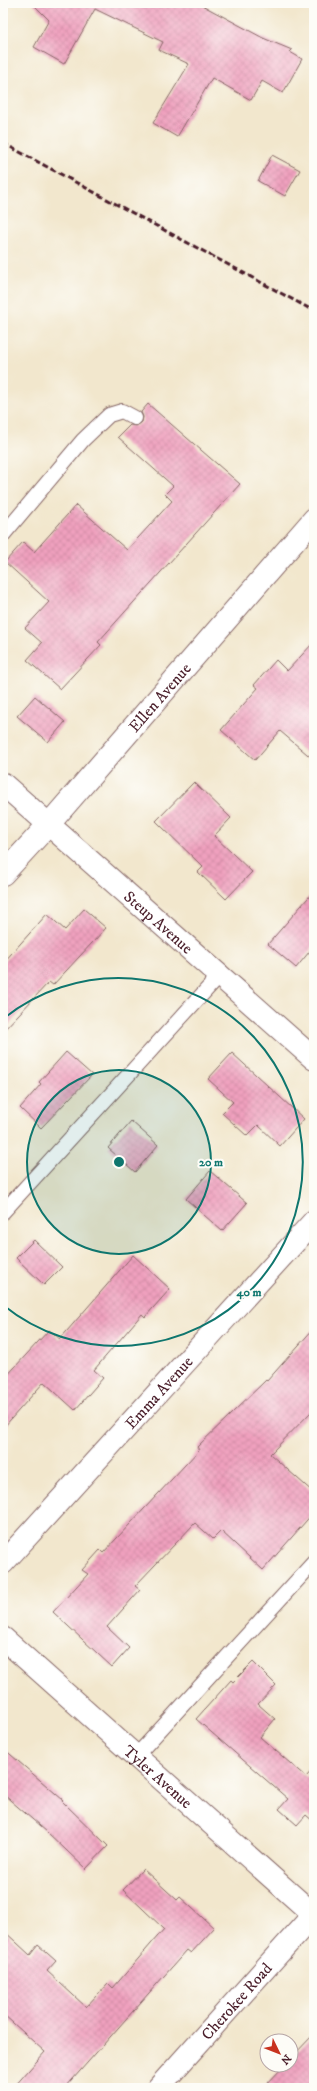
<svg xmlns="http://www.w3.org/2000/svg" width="317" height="2091" viewBox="0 0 317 2091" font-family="'IM FELL DW Pica',serif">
  <defs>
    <pattern id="building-cross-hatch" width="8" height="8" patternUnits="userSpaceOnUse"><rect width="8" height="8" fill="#efa0be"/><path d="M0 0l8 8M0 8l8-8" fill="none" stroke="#ce89a3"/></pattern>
  </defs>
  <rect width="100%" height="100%" fill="#fdfcf7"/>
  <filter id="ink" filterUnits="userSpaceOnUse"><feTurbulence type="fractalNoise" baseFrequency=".025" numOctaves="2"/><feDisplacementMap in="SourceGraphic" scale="8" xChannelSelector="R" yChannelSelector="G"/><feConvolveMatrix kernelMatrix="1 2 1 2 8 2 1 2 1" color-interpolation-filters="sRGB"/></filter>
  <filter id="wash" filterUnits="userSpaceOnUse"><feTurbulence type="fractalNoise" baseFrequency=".012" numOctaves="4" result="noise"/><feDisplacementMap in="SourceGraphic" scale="16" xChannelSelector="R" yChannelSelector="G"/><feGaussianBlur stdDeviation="0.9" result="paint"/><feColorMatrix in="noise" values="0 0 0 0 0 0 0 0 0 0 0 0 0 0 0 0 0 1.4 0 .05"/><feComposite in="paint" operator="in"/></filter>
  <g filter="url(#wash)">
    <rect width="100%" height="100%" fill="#f2e7cd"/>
    <g id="blocks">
      <g fill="url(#building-cross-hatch)">
        <polygon points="32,3 198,3 263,38 292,50 290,52 302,59 283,93 262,81 251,100 212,78 177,137 153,123 189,64 159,50 163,42 95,9 64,64 34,47 49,20"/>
        <polygon points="272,155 300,170 285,196 258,181"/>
        <polygon points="148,404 240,484 98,642 101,645 60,689 27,660 42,643 25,628 49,602 5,562 23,542 34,552 76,505 127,550 172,501 165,494 173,486 118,437 130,425 136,426 142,422 143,417 141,412"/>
        <polygon points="314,642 314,760 280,731 255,760 221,730 258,688 254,685 276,660 287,671"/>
        <polygon points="35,696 65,722 48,742 17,716"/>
        <polygon points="194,782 231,818 214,836 252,872 226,899 198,872 203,867 156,821"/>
        <polygon points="314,891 314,946 296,968 268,944"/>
        <polygon points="84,909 106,928 53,985 49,982 3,1031 3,963 47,914 65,930"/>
        <polygon points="66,1052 92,1075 41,1128 20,1108 41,1084 39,1082"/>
        <polygon points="232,1053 304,1119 280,1146 258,1125 247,1136 222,1113 233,1102 208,1079"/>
        <polygon points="131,1121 158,1145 135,1172 108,1148"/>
        <polygon points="210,1171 247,1203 222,1231 186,1199"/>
        <polygon points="34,1240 62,1267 44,1285 16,1258"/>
        <polygon points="133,1255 170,1289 145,1317 142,1314 94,1370 103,1378 75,1410 44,1382 3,1428 3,1380 49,1330 60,1339"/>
        <polygon points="314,1328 314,1409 270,1454 314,1493 314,1512 263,1570 221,1531 213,1539 195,1523 135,1586 140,1590 107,1627 129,1648 112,1667 53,1612 88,1574 82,1570 100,1550 103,1553 199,1450 197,1447 266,1380 267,1381"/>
        <polygon points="253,1662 276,1685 258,1704 275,1719 260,1737 306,1777 314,1768 314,1822 306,1815 297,1825 279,1809 288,1799 196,1719 231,1680 233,1682"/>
        <polygon points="3,1748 63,1800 62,1801 108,1846 86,1869 47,1832 3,1794"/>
        <polygon points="143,1869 177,1900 180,1897 214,1928 191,1953 187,1950 65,2088 13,2088 45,2052 3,2014 3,1930 30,1955 38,1945 56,1961 47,1971 86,2007 108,1983 113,1988 164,1929 123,1890"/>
        <polygon points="314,2034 314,2088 263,2088 285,2065 291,2065 291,2058"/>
      </g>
    </g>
  </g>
  <g filter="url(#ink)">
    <use href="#blocks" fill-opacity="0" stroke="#856564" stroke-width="1"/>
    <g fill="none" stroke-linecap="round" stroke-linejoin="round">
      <defs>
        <g id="lane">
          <polyline points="3,535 83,440 109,415 122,411 135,418"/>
          <polyline points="3,1212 219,976"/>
          <polyline points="136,1756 314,1562"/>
        </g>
        <g id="street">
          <path id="s1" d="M3,784L314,1059"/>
          <path id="s2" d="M3,874L49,824L314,519"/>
          <path id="s3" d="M3,1563L314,1221"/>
          <path id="s4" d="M158,2088L314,1914"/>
        </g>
        <g id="secondary">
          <path id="s5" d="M3,1638L314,1915"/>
        </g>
      </defs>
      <use href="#lane" stroke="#856564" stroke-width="16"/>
      <use href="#street" stroke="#856564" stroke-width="24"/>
      <use href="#secondary" stroke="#856564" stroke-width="24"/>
      <use href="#lane" stroke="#fff" stroke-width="14"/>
      <use href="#street" stroke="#fff" stroke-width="22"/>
      <use href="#secondary" stroke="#fff" stroke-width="22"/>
      <polyline stroke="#4a1f2b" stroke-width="3" stroke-dasharray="6 3" stroke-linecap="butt" points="3,143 314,311"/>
    </g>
  </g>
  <circle cx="119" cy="1162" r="92" fill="#0f766e" fill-opacity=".12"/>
  <g fill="none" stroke="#0f766e" stroke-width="2">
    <circle cx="119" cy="1162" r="92"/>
    <path d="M3 1019A184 184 0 1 1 3 1305"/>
  </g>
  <g text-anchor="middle" stroke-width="4" stroke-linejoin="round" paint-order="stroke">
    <g font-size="16" fill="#4a1f2b" stroke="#fdfcf7">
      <text dy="6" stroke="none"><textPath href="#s2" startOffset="236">Ellen Avenue</textPath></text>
      <text dy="6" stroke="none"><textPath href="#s1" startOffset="208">Steup Avenue</textPath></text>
      <text dy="6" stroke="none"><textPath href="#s3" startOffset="231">Emma Avenue</textPath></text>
      <text dy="6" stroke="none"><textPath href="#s5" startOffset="208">Tyler Avenue</textPath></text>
      <text dy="6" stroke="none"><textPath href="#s4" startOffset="117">Cherokee Road</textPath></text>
    </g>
  </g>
  <circle cx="119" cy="1162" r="6" fill="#0f766e" stroke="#fdfcf7" stroke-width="2"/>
  <g font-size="12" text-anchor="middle" font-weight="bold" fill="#0f766e" stroke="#fdfcf7" stroke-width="4" stroke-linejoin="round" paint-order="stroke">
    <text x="211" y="1166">20 m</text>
    <text x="249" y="1296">40 m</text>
  </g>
  <rect width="317" height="2091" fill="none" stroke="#fdfcf7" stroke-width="16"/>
  <g transform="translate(279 2053) rotate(133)"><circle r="19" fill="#fdfcf7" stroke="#b5a4a5"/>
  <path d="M0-3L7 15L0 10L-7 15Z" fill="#c8321e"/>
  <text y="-6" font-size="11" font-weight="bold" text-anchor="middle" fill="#4a1f2b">N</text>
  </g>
</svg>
